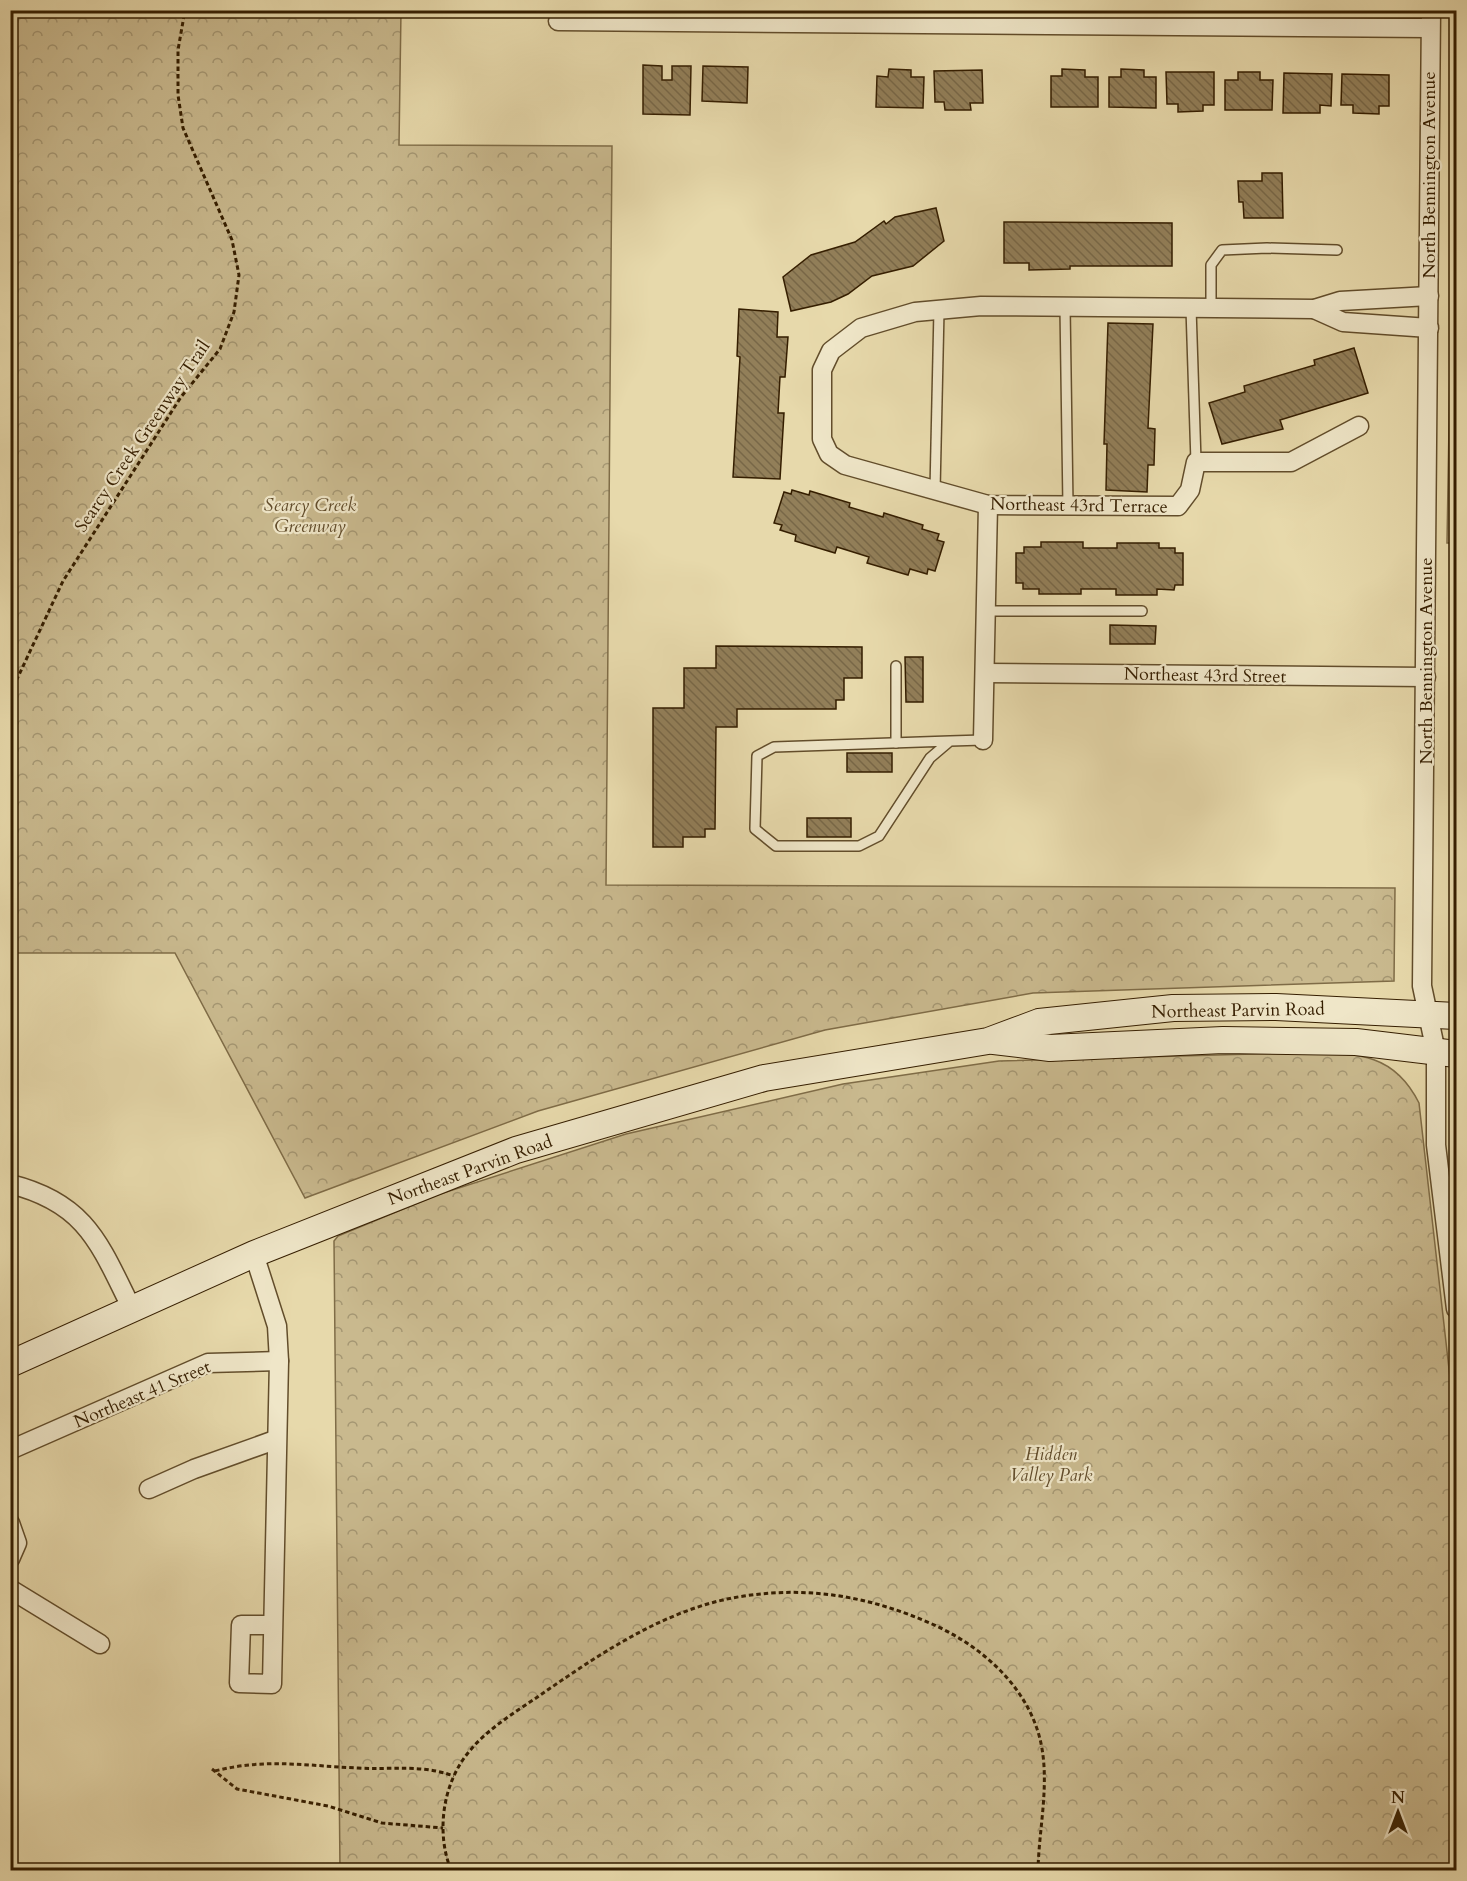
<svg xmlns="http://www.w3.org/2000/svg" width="1467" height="1881" viewBox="0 0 1467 1881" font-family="Cardo,serif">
  <defs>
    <pattern id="forest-firs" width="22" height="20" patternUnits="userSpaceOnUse" patternTransform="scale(1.5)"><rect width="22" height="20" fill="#c9b98e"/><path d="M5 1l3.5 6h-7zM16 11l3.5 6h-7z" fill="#a49672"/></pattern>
    <pattern id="park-crowns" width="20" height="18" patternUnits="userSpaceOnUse" patternTransform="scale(1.5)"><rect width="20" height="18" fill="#c9b98e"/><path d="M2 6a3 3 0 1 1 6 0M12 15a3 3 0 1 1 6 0" fill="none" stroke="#a49672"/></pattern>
    <pattern id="building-back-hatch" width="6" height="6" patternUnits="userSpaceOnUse" patternTransform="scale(1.5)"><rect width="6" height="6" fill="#927f59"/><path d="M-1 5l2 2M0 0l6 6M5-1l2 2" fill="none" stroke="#786747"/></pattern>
  </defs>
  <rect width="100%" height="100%" fill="#e7d9ab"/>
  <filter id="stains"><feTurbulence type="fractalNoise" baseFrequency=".00333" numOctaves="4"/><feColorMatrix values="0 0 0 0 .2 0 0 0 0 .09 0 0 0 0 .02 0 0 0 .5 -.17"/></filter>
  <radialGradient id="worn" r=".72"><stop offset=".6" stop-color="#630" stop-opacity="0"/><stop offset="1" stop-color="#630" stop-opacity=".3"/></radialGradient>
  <polygon fill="url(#forest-firs)" stroke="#7f6c47" stroke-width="1.5" points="1456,10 1456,543 1447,543"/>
  <g fill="url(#park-crowns)" stroke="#7f6c47" stroke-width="1.5">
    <polygon points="10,11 401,11 399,145 612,146 606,885 1395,888 1394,981 1033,993 825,1030 538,1111 305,1198 175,953 11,953"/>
    <path d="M1290,1053C1345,1055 1390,1045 1419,1103L1456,1431V1870H340L334,1241L338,1236L437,1195L626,1134L843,1084L999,1061Z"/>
  </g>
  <g fill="url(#building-back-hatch)" stroke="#351e00" stroke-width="1.5">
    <polygon points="643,65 662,66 662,80 672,80 672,66 691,66 690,115 643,114"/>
    <polygon points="703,66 748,67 747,103 702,101"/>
    <polygon points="889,69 911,70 911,77 924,77 923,108 876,107 877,76 888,77"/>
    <polygon points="1062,69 1085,70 1085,77 1098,77 1098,107 1051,107 1051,76 1062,76"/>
    <polygon points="1121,69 1144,70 1144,77 1156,77 1156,108 1109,107 1109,77 1121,77"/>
    <polygon points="982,70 983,103 970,103 971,110 945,110 944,102 935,102 934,71"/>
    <polygon points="1166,72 1214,72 1214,105 1203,105 1203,111 1178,112 1178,104 1167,104"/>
    <polygon points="1238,72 1260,72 1260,80 1273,80 1272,110 1225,110 1225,80 1238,80"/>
    <polygon points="1284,73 1332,74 1331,106 1320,105 1320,113 1283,113"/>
    <polygon points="1342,74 1389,75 1389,106 1379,106 1379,114 1353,113 1353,105 1341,105"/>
    <polygon points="1262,173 1282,173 1283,218 1244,218 1243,202 1239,202 1238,181 1262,181"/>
    <polygon points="936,208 944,241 913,266 872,276 848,294 831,302 791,311 783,277 811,255 855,242 884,221 886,224 895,217"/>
    <polygon points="1004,222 1172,223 1172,266 1070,266 1070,269 1029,270 1029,263 1004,263"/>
    <polygon points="739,309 778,312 777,337 788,337 785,377 780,377 778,413 784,413 780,479 733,477 740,357 737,356"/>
    <polygon points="1108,323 1153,324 1148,428 1155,429 1154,465 1148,465 1147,492 1106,490 1107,444 1104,444"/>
    <polygon points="1354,348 1368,393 1280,420 1283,429 1222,444 1209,403 1245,392 1244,386 1315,365 1314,360"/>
    <polygon points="792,490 809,495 810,491 850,503 849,507 883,517 884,513 923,525 922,529 939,534 937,540 944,542 935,571 928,569 927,574 910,569 908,575 867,563 869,557 837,547 835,553 795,541 796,535 780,530 782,525 774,523 784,492 791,494"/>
    <polygon points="1041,542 1083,542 1083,548 1117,548 1117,543 1159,543 1159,548 1175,548 1175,553 1183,553 1183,585 1175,585 1174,590 1157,589 1157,595 1116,595 1116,589 1081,589 1081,594 1039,594 1039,589 1023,589 1023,583 1016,583 1016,553 1024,553 1024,547 1041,547"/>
    <polygon points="1110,625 1156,626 1155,644 1110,644"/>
    <polygon points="716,646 862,647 862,678 844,678 844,700 836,700 836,709 737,709 737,727 716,727 715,829 705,829 705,837 683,837 683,847 653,847 653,708 684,708 684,668 716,668"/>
    <polygon points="905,657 923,657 923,702 906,702"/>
    <rect x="847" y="753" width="45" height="19"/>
    <rect x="807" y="818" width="44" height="19"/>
  </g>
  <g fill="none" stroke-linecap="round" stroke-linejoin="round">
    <defs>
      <g id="service">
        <polyline points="1065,307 1068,506"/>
        <polyline points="1191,308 1196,462"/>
        <polyline points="1211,308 1211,265 1222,250 1267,248 1337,250"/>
        <polyline points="935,490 939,310"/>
        <polyline points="986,611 1142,611"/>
        <polyline points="896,666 896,743"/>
        <polyline points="950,741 774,747 757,756 755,829 776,846 859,846 879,836 930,758 950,741 983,740"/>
      </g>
      <g id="minor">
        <polyline points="1431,10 1422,986 1436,1052 1436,1145 1456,1309"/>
        <polyline points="558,21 1430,28"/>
        <polyline points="1314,309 1343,322 1429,328"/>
        <polyline points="1359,426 1291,462 1196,462 1190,490 1178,506 988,505 845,465 829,454 822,439 822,370 831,351 861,328 915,312 981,306 1314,309 1340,301 1429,296"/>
        <polyline points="985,673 1426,677"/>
        <polyline points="983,740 988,505"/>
        <path d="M10,1184C87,1203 100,1245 132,1309"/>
        <polyline points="254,1254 277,1326 279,1361 272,1684 239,1683 241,1625 273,1625"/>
        <polyline points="10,1450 208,1363 279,1361"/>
        <polyline points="149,1489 194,1469 275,1440"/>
        <polyline points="10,1523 17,1543 10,1559"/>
        <polyline points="10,1589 100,1644"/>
      </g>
      <g id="secondary">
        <polyline points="994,1041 1050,1048 1223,1040 1356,1042 1456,1054"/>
        <polyline points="10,1364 254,1254 516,1150 764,1078 988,1041 1039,1022 1173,1008 1276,1007 1456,1016"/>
      </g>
    </defs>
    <use href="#service" stroke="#624d2b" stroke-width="12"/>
    <use href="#minor" stroke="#624d2b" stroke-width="21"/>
    <use href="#secondary" stroke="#351e00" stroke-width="28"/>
    <g stroke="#351e00" stroke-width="3" stroke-dasharray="4.5 3" stroke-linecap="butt">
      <polyline points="10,694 63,581 181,397 220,349 234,312 239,275 232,240 183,128 178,95 178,50 185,10"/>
      <polyline points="212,1769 237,1789 328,1806 382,1823 443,1828"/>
      <path d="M215,1771C264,1758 309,1766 358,1768C393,1770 420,1764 454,1776"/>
      <path d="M451,1870C438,1838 441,1797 459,1766C477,1735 511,1715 539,1696C601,1653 668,1607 744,1596C811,1586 871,1597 932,1624C977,1644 1019,1679 1036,1726C1053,1772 1039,1823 1038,1870"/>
    </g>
    <use href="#service" stroke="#efe6c8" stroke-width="9"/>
    <use href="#minor" stroke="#efe6c8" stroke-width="18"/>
    <use href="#secondary" stroke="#efe6c8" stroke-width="26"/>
  </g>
  <g text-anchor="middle" stroke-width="4.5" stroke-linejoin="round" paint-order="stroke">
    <g font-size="18" fill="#351e00" stroke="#efe6c8">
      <text transform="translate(1429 175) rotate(-90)" y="6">North Bennington Avenue</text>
      <text transform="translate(142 436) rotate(-56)" y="6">Searcy Creek Greenway Trail</text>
      <text transform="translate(1079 505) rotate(1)" y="6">Northeast 43rd Terrace</text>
      <text transform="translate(1426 661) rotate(-90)" y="6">North Bennington Avenue</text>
      <text transform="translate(1205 675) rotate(1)" y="6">Northeast 43rd Street</text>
      <text transform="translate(1238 1010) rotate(-1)" y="6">Northeast Parvin Road</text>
      <text transform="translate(470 1170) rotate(-20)" y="6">Northeast Parvin Road</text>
      <text transform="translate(142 1394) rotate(-23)" y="6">Northeast 41 Street</text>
    </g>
    <g font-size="18" font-style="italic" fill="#614c2b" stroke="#efe6c8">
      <text x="310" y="511">Searcy Creek<tspan x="310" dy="21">Greenway</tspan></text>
      <text x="1051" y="1460">Hidden<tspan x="1051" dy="21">Valley Park</tspan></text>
    </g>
  </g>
  <rect width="1467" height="1881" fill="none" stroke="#e7d9ab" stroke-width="36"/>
  <rect x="12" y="12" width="1443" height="1857" fill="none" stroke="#351e00" stroke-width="3"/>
  <rect x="18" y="18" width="1431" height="1845" fill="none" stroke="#351e00" stroke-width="1.5"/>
  <g transform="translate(1398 1812)" stroke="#efe6c8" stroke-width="4.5" paint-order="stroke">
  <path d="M0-4.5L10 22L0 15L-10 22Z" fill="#351e00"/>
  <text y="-9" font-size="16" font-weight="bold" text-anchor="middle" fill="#351e00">N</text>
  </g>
  <rect width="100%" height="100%" filter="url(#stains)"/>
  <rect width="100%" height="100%" fill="url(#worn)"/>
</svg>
